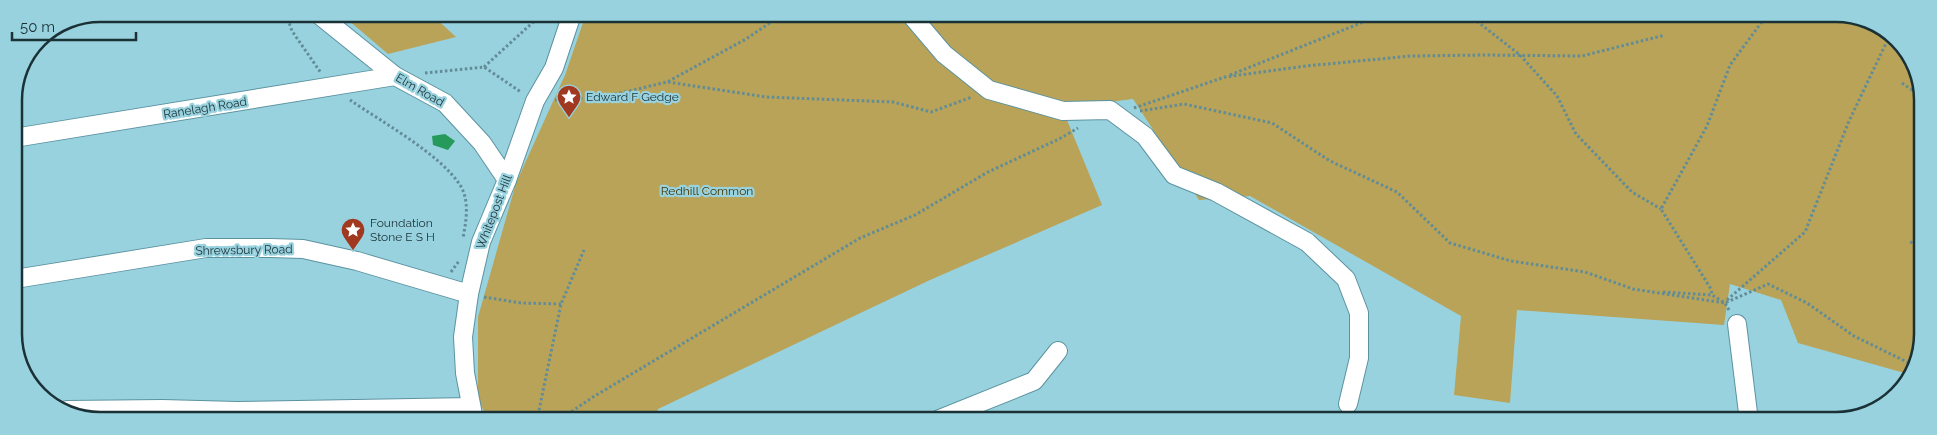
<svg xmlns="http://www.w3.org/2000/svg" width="1937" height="435" viewBox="0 0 1937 435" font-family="Raleway,sans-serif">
  <rect width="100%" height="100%" fill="#99d2df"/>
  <g fill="#b8a358">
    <polygon points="341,14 431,14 456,37 388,54"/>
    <polygon points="586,14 1853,15 1898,39 1922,83 1922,351 1908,374 1798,343 1781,300 1730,284 1724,325 1517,310 1510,403 1454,395 1461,316 1250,196 1199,200 1133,99 1062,108 1102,205 930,280 658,409 654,420 489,420 478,400 478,317 516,183 565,75"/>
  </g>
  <polygon fill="#259a5a" points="445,134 455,141 448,150 433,145 432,136"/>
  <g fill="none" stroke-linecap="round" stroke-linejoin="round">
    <defs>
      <g id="minor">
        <polyline points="318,14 395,76 445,103 482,143 507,180"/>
        <polyline points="910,14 944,54 989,90 1063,111 1110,110 1145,136 1174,175 1216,192 1307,242 1346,279 1359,313 1359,358 1348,404"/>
        <polyline points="14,138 395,76"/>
        <polyline points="15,279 206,248 271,248 303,249 357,261 469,294"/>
        <polyline points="1737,324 1749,421"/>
        <polyline points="67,410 162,409 237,411 471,407"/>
        <polyline points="474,420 465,373 463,337 469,294 481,242 507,180 535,101 554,68 572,14"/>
        <polyline points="937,420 1034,381 1058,351"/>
      </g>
    </defs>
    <use href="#minor" stroke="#5c93a0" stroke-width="20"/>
    <g stroke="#628c96" stroke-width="3" stroke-dasharray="2.5 2.5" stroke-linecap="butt">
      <polyline points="286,14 292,31 321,73"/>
      <polyline points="1469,15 1520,55 1557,96 1576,134 1632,192 1661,209"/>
      <polyline points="484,67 542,14"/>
      <polyline points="425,73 484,67 521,92"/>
      <polyline points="1230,75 1381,15"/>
      <polyline points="668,82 766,97 893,102 931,112 972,97"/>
      <polyline points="1902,83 1922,97"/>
      <path d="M350,100C382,122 440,154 460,185C470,200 466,222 463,238"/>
      <polyline points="555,100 604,97 667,82 746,39 783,14"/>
      <polyline points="1134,108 1225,77 1306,66 1411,56 1485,55 1582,56 1665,35"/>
      <polyline points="1140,111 1184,104 1272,123 1330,161 1397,192 1450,243 1511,261 1585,272 1633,289 1725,303 1768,284 1807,303 1854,336 1913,365"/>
      <polyline points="1910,242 1922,246"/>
      <polyline points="451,272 459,261"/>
      <polyline points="1663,292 1712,295"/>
      <polyline points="484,297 521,303 561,304"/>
      <polyline points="1727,300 1805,232 1849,121 1890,35"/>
      <polyline points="1729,310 1725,303 1712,295 1711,289 1661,209 1707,126 1730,65 1767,15"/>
      <polyline points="537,420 561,304 584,250"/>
      <polyline points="559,420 593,397 860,238 915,215 988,172 1059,139 1078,128"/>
    </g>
    <use href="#minor" stroke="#fff" stroke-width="18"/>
  </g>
  <defs>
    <symbol id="sight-pin" viewBox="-11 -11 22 30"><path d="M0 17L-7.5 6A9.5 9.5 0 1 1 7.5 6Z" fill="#a13820" stroke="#99d2df"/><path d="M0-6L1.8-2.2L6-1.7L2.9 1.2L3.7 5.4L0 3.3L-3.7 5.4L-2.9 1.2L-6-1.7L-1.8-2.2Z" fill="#fff"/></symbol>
  </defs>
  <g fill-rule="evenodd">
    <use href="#sight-pin" x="555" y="83" width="28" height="38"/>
    <use href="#sight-pin" x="339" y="216" width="28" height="38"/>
  </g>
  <g text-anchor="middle" stroke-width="4.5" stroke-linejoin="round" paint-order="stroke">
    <g font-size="12" fill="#1a3136" stroke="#99d2df">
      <text transform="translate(420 90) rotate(30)" y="4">Elm Road</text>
      <text transform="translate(205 108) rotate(-9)" y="4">Ranelagh Road</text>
      <text transform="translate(494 212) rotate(-69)" y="4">Whitepost Hill</text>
      <text transform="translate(244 250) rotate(-1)" y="4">Shrewsbury Road</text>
    </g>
    <g font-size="12" fill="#1a3136" stroke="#99d2df" text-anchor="start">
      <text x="586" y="101">Edward F Gedge</text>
      <text x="370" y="227">Foundation<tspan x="370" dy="14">Stone E S H</tspan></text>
    </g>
    <g font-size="12" fill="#413400" stroke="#99d2df">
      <text x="707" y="195">Redhill Common</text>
    </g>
  </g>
  <path d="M0 0H1937V435H0ZM100 22H1836A78 78 0 0 1 1914 100V334A78 78 0 0 1 1836 412H100A78 78 0 0 1 22 334V100A78 78 0 0 1 100 22Z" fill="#99d2df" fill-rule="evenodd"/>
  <path fill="none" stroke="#1a3136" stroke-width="2.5" d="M100 22H1836A78 78 0 0 1 1914 100V334A78 78 0 0 1 1836 412H100A78 78 0 0 1 22 334V100A78 78 0 0 1 100 22Z"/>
  <path d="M12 32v8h124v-8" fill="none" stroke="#1a3136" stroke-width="2.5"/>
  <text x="20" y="32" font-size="15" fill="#1a3136" stroke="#99d2df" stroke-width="4" paint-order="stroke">50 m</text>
</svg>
